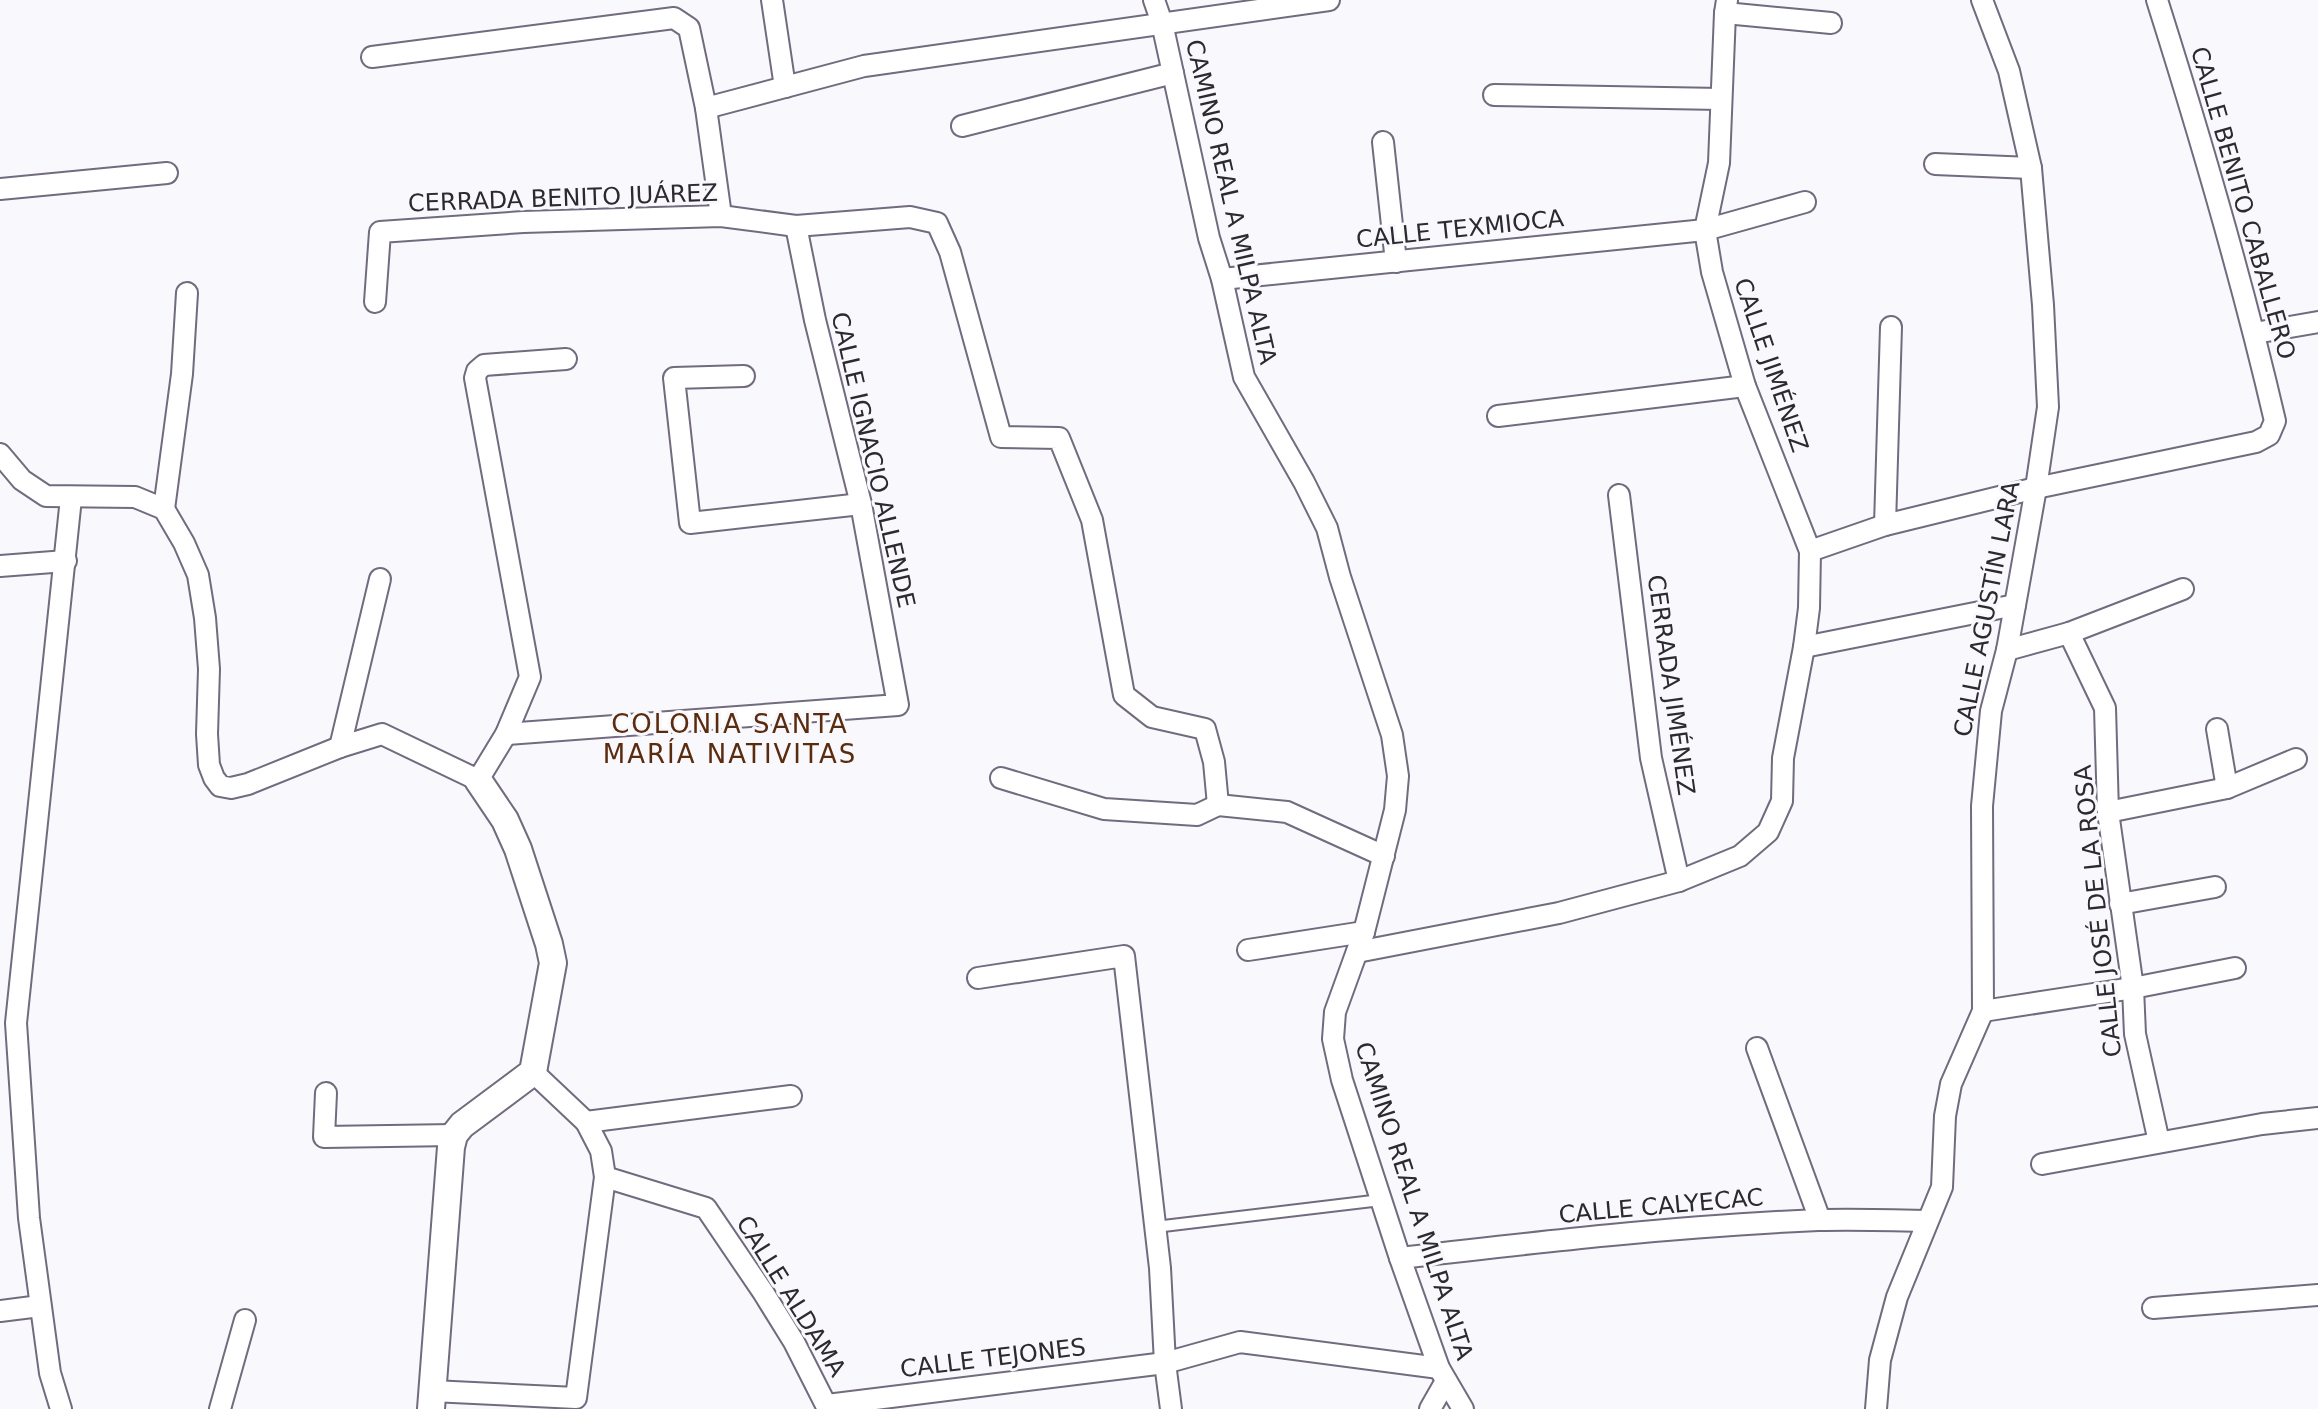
<svg xmlns="http://www.w3.org/2000/svg" width="2318" height="1409" viewBox="0 0 2318 1409" font-family="'DejaVu Sans',sans-serif">
  <rect width="100%" height="100%" fill="#f9f8fc"/>
  <g fill="none" stroke-linecap="round" stroke-linejoin="round">
    <defs>
      <polyline id="service" points="1155,1227 1381,1200"/>
      <g id="minor">
        <polyline points="772,0 785,87"/>
        <polyline points="1154,0 1162,23 1209,238 1222,279 1244,377 1304,482 1327,528 1340,577 1392,735 1398,776 1395,810 1364,932 1335,1012 1333,1039 1342,1080 1400,1258 1439,1368 1463,1409"/>
        <polyline points="1725,13 1831,23"/>
        <polyline points="372,57 674,18 689,28 706,108 721,216"/>
        <polyline points="1494,95 1721,99"/>
        <polyline points="706,108 864,66 1329,0"/>
        <polyline points="962,126 1173,73"/>
        <polyline points="1383,142 1396,262"/>
        <polyline points="1935,164 2031,168"/>
        <polyline points="0,189 167,173"/>
        <polyline points="1222,279 1705,230 1805,202"/>
        <polyline points="375,302 380,232 523,222 721,216 796,226 910,217 937,223 950,252 1001,437 1059,438 1092,520 1124,695 1152,717 1205,729 1214,762 1218,805"/>
        <polyline points="2255,333 2318,322"/>
        <polyline points="744,376 674,378 690,523 861,504"/>
        <polyline points="1498,416 1745,386"/>
        <polyline points="0,454 22,480 46,496 135,497 164,509 184,543 198,575 205,618 209,669 207,734 209,765 214,778 220,786 231,788 248,784 340,747 382,734 478,780 506,734 530,677 475,378 477,371 484,365 566,359"/>
        <polyline points="1619,495 1651,758 1679,881"/>
        <polyline points="164,509 182,374 187,293"/>
        <polyline points="1885,525 1891,327"/>
        <path d="M1810,551L1885,525L2036,488L2256,442L2269,435L2275,421C2242,279 2201,139 2157,0"/>
        <polyline points="0,566 66,561"/>
        <polyline points="2069,633 2105,708 2108,812 2133,988 2135,1034 2159,1142"/>
        <polyline points="1804,647 2015,605"/>
        <polyline points="2007,650 2069,633 2183,589"/>
        <polyline points="2217,729 2227,788"/>
        <polyline points="506,734 898,705 861,504 815,320 796,226"/>
        <polyline points="340,747 380,579"/>
        <polyline points="1001,778 1104,809 1197,815 1218,805"/>
        <polyline points="1218,805 1287,812 1384,856"/>
        <polyline points="2108,812 2227,788 2296,759"/>
        <polyline points="2120,904 2215,887"/>
        <polyline points="1248,950 1364,932"/>
        <polyline points="1357,952 1559,913 1679,881 1740,856 1768,832 1782,801 1783,758 1804,647 1809,608 1810,551 1745,386 1712,272 1705,230 1719,163 1725,13 1727,0"/>
        <polyline points="978,978 1124,956 1160,1268 1165,1363 1171,1409"/>
        <polyline points="1983,1011 2133,988 2235,968"/>
        <polyline points="1757,1048 1820,1220"/>
        <polyline points="326,1093 324,1137 454,1135"/>
        <polyline points="586,1122 791,1096"/>
        <polyline points="2042,1164 2262,1124 2318,1118"/>
        <polyline points="605,1177 706,1208 763,1292 794,1342 828,1409"/>
        <path d="M1400,1258C1539,1242 1678,1226 1818,1220C1854,1219 1891,1220 1927,1221"/>
        <polyline points="2153,1308 2318,1295"/>
        <polyline points="0,1311 40,1306"/>
        <polyline points="432,1391 576,1398 605,1177 601,1151 586,1122 533,1072"/>
        <polyline points="827,1405 1165,1363 1240,1342 1439,1368"/>
        <polyline points="61,1409 50,1373 29,1218 16,1023 71,498"/>
        <polyline points="220,1409 245,1320"/>
        <polyline points="1430,1409 1446,1381"/>
        <polyline points="1876,1409 1880,1360 1897,1297 1942,1187 1945,1116 1951,1084 1983,1011 1982,806 1991,711 2007,650 2036,488 2048,407 2043,305 2031,168 2009,71 1982,0"/>
      </g>
      <polyline id="tertiary" points="431,1409 451,1147 454,1135 462,1125 533,1072 553,963 549,944 518,849 505,820 478,780"/>
    </defs>
    <use href="#service" stroke="#726a7e" stroke-width="14"/>
    <use href="#minor" stroke="#726a7e" stroke-width="24"/>
    <use href="#tertiary" stroke="#726a7e" stroke-width="30"/>
    <use href="#service" stroke="#fff" stroke-width="10"/>
    <use href="#minor" stroke="#fff" stroke-width="20"/>
    <use href="#tertiary" stroke="#fff" stroke-width="26"/>
  </g>
  <g text-anchor="middle" stroke-width="6" stroke-linejoin="round" paint-order="stroke">
    <g font-size="24" fill="#2c2931" stroke="#f9f8fc">
      <text transform="translate(563 198) rotate(-2)" y="8">CERRADA BENITO JUÁREZ</text>
      <text transform="translate(1231 202) rotate(77)" y="8">CAMINO REAL A MILPA ALTA</text>
      <text transform="translate(2243 203) rotate(74)" y="8">CALLE BENITO CABALLERO</text>
      <text transform="translate(1460 229) rotate(-6)" y="8">CALLE TEXMIOCA</text>
      <text transform="translate(1771 365) rotate(71)" y="8">CALLE JIMÉNEZ</text>
      <text transform="translate(873 460) rotate(77)" y="8">CALLE IGNACIO ALLENDE</text>
      <text transform="translate(1987 609) rotate(-79)" y="8">CALLE AGUSTÍN LARA</text>
      <text transform="translate(1671 685) rotate(82)" y="8">CERRADA JIMÉNEZ</text>
      <text transform="translate(2098 911) rotate(-96)" y="8">CALLE JOSÉ DE LA ROSA</text>
      <text transform="translate(1414 1201) rotate(72)" y="8">CAMINO REAL A MILPA ALTA</text>
      <text transform="translate(1661 1206) rotate(-5)" y="8">CALLE CALYECAC</text>
      <text transform="translate(791 1296) rotate(58)" y="8">CALLE ALDAMA</text>
      <text transform="translate(993 1358) rotate(-7)" y="8">CALLE TEJONES</text>
    </g>
    <g font-size="26" letter-spacing="2" fill="#5b2b0e" stroke="#f9f8fc">
      <text x="730" y="733">COLONIA SANTA<tspan x="730" dy="30">MARÍA NATIVITAS</tspan></text>
    </g>
  </g>
</svg>
